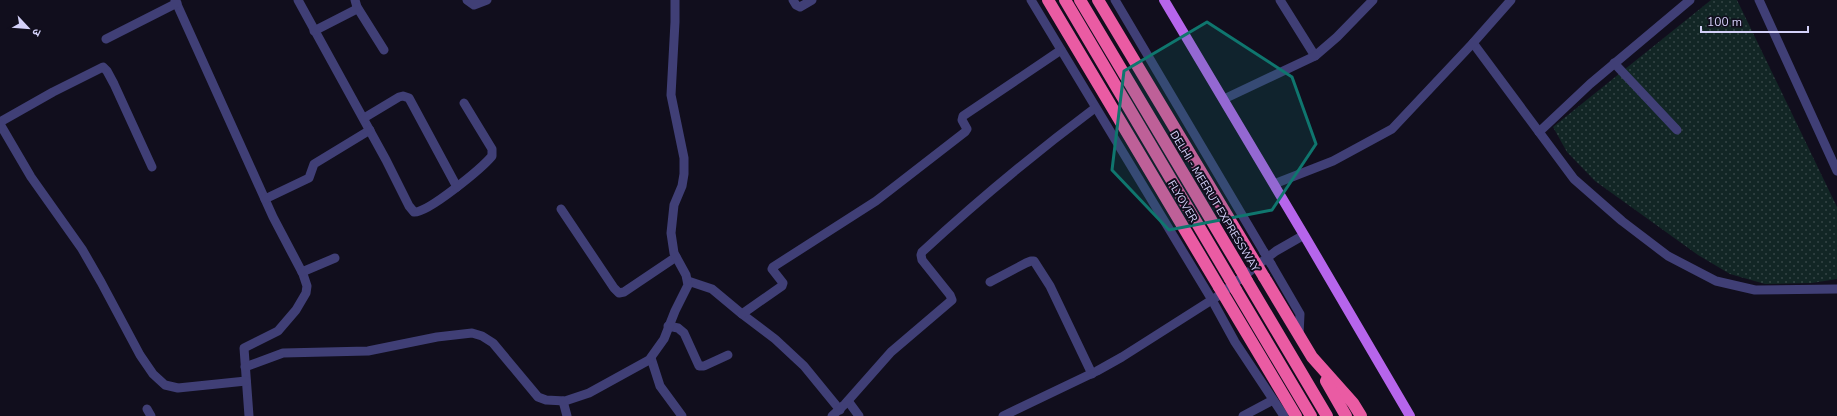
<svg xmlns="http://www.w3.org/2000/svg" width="1837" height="416" viewBox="0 0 1837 416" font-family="'Nunito Sans','Noto Sans Devanagari',sans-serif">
  <defs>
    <pattern id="grass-dots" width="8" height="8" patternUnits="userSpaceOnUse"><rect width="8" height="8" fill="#122625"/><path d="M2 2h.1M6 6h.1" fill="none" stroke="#344445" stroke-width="1.8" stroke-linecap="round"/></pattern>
  </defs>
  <rect width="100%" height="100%" fill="#110e1d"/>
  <polygon fill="url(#grass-dots)" points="1711,0 1737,0 1837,207 1837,279 1812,283 1765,284 1730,274 1698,255 1595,181 1567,152 1553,127"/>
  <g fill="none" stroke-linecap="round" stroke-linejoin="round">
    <g stroke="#403f76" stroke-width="9">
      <polyline points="175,0 273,217 303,274 307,286 306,293 296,310 278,331 244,348 249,416"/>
      <path d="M298,0L386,160L409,206L414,212C428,213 482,168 492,156V149L464,103"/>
      <polyline points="355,0 357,7 384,50"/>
      <polyline points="467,0 474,5 487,0"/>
      <polyline points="793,0 796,5 800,7 812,0"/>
      <polyline points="1031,0 1212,300 1235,342 1284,416"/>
      <polyline points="1115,0 1264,252"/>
      <polyline points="1280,0 1315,56"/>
      <polyline points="1759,0 1837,171"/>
      <polyline points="314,31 355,10 357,7"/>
      <polyline points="106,39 177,3"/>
      <polyline points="1473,43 1574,179 1622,221 1668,256 1716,281 1755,290 1837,289"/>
      <polyline points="1614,63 1677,130"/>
      <polyline points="1224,99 1315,56 1337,37 1373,0"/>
      <polyline points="364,118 399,97 403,96 409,98 457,187"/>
      <polyline points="0,122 53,92 103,67 107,71 114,84 152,167"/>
      <polyline points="0,124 31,177 82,249 101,282 140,355 153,374 165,385 178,388 246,381"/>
      <polyline points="1539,132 1590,84 1690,0"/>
      <polyline points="1274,184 1333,161 1392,129 1473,43 1511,0"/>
      <polyline points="265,199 309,178 314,164 370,130"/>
      <polyline points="561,209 614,288 619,293 624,292 676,257"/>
      <polyline points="1271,264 1300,314 1299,335"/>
      <polyline points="302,272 335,258"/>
      <polyline points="688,281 712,289 742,314 775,339 804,366 840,410"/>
      <polyline points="990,282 1026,263 1031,261 1034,261 1050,286 1092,374"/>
      <polyline points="742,314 782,286 783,283 772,269 773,267 876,201 965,132 967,129 962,120 963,116 1061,50"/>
      <polyline points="668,326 678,328 684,333 699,366 704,366 728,355"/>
      <polyline points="651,358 660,386 682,416"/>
      <polyline points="245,367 283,353 368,351 437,337 472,333 482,336 493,343 538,397 546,400 565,401 589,393 649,360 664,339 675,311 688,285 686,275 674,253 671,233 674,205 682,186 684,174 684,158 671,95 675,22 675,0"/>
      <polyline points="563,401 567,416"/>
      <polyline points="848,401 859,416"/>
      <polyline points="147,409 151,416"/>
      <path d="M832,416L845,404L891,352L952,300L950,295L922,260L921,255L922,252C977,201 1035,153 1095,108"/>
      <polyline points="1003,416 1097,371 1122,357 1218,296 1276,251 1304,235"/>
      <polyline points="1243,416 1273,400"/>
    </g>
    <polyline stroke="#b665eb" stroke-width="10" points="1164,0 1304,235 1410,416"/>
    <g stroke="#ea5ba3" stroke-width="12">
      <polyline points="1048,0 1219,287"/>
      <polyline points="1065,0 1230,279"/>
      <polyline points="1080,0 1241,270"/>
      <polyline points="1264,277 1312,357 1353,403 1361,416"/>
      <polyline points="1247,281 1327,416"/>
      <polyline points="1236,290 1311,416"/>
      <polyline points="1326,381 1346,416"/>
    </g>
    <polyline stroke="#403f76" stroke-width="9" points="1264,252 1271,264"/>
    <g stroke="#ea5ba3" stroke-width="12">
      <polyline points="1098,0 1264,277"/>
      <polyline points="1241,270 1247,281"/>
      <polyline points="1230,279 1236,290"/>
      <polyline points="1219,287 1296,416"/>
    </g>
  </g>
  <path fill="#0f766e" fill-opacity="0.2" stroke="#0f766e" stroke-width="3" stroke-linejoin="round" d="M1207,22L1292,77L1316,144L1272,210L1169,230L1112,170L1124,71Z"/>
  <g text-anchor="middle" stroke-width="4" stroke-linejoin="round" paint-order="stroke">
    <g font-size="11" fill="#d4d1f9" stroke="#110e1d">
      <text transform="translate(1183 201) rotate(59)" y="4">FLYOVER</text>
      <text transform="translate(1215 201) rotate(59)" y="4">DELHI - MEERUT EXPRESSWAY</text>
    </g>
  </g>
  <g transform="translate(28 28) rotate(116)" stroke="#110e1d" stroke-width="3" paint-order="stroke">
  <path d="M0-3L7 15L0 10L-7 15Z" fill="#d4d1f9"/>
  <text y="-6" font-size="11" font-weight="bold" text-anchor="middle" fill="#d4d1f9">उ</text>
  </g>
  <path d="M1701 26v6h107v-6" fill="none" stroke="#d4d1f9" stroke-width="2"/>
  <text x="1707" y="26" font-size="12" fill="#d4d1f9" stroke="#110e1d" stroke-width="3" paint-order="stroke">100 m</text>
</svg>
